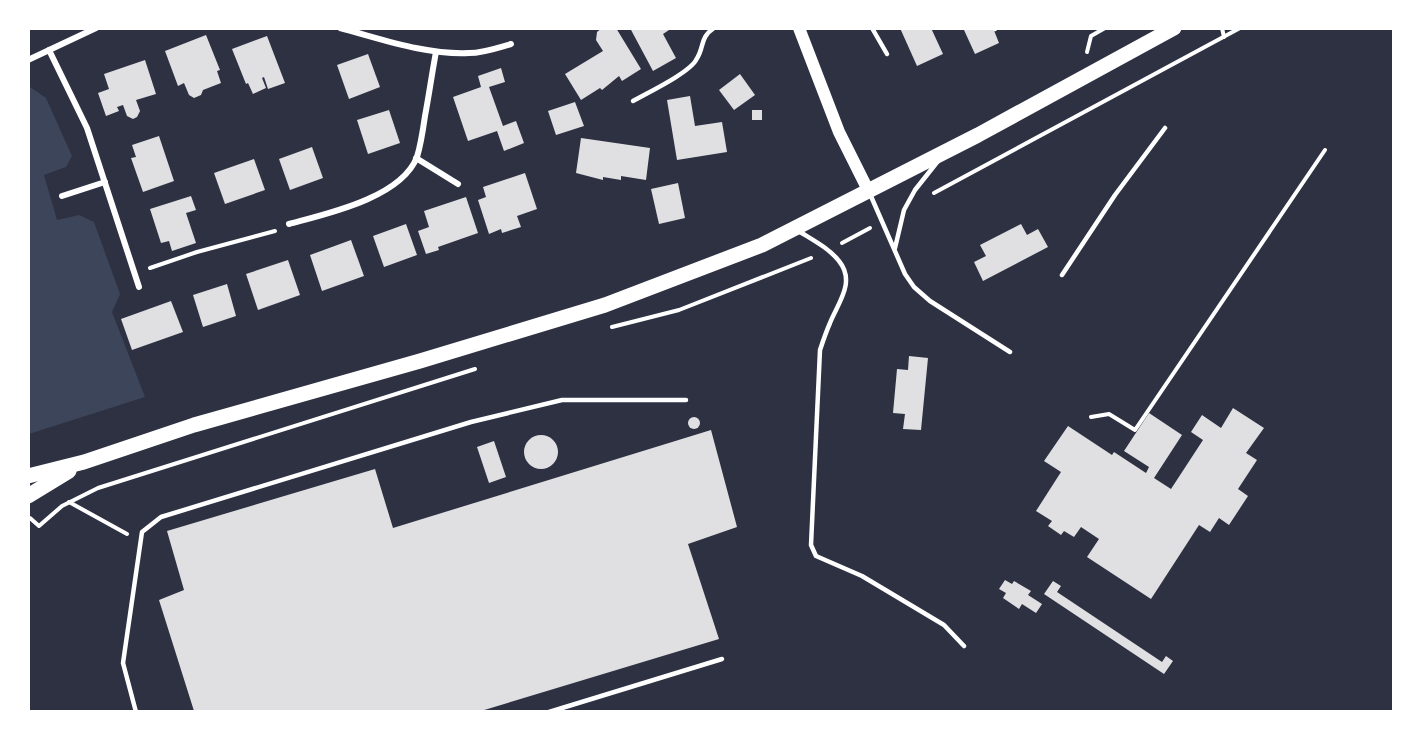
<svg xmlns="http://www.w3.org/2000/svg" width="1422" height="740" viewBox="0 0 1422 740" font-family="'Exo 2',sans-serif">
  <rect width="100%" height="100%" fill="#2d3142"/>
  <polygon fill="#3c4559" points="30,87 46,98 72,156 66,167 44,175 57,220 79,215 94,222 120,294 112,312 145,397 29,434 28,88"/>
  <g fill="#e0e0e3">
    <polygon points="602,28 616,28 641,69 622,81 619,76 602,90 600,88 581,100 565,74 603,51 596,40 597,32"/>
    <polygon points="630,28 672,28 663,34 676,58 653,71"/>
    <polygon points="900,28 931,28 943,54 917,66"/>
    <polygon points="966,28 993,28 999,43 975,54 964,30"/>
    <polygon points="206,35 220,70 217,71 221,83 203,90 201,95 194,98 189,95 184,83 178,86 165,51"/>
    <polygon points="267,36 285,83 268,89 264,77 262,78 266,88 253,94 248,83 246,84 232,49"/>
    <polygon points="368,54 380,87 349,99 337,65"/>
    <polygon points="145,60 156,94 136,100 140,111 137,117 133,119 127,116 123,105 117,107 119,111 106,116 98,93 109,89 104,74"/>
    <polygon points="501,68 505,82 489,87 503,126 516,121 524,143 504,151 497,131 468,141 453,97 481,87 478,76"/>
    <polygon points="740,74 755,95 734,110 719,90"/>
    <polygon points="690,96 695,126 722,122 727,152 677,160 667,100"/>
    <polygon points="575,102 584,126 556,135 548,111"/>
    <polygon points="389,110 400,143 368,154 357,120"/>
    <rect x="752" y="110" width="10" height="10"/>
    <polygon points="159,136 174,181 143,192 131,158 136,157 132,145"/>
    <polygon points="581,138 650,148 646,180 621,176 621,180 603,177 603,180 576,173"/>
    <polygon points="312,147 323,178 290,190 279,159"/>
    <polygon points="254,159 265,190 225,204 214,173"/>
    <polygon points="525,173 537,209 517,216 521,227 502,233 501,229 489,234 478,200 486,197 483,187"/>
    <polygon points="678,183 685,218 659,224 651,189"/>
    <polygon points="191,196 196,210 186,213 196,243 172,251 169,241 161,243 150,209"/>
    <polygon points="466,197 478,233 438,247 439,250 426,254 418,231 429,227 424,211"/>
    <polygon points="406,224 417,255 384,267 373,236"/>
    <polygon points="1021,224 1027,235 1038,229 1048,247 983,281 974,262 986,256 980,245"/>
    <polygon points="351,240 364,276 322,291 310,255"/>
    <polygon points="288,260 300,295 258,310 246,274"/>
    <polygon points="227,284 236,316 203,327 193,295"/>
    <polygon points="171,301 183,332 132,350 121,319"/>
    <polygon points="909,356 928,358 921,430 903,429 905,414 893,413 897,369 908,370"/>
    <polygon points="1233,408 1264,428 1246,453 1257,460 1238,489 1248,496 1229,525 1219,518 1210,532 1199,525 1151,599 1087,557 1099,539 1081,527 1074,537 1064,531 1061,535 1048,526 1052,521 1036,511 1061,472 1044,461 1068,426 1112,455 1114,452 1146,473 1149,467 1124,451 1149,413 1182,435 1154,478 1171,489 1203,440 1191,432 1202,415 1221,428"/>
    <circle cx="694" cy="423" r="6"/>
    <polygon points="711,430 737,527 688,544 719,639 481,711 194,711 159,600 184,590 167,531 375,469 393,528"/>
    <circle cx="541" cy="452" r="17"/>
    <polygon points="494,441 506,477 489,483 477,447"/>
    <polygon points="1005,580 1012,584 1014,581 1031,591 1028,595 1042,604 1036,613 1022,604 1019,609 1003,598 1006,593 999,589"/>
    <polygon points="1053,581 1061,586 1057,592 1162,662 1166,656 1173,661 1164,674 1044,594"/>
  </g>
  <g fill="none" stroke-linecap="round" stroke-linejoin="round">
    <g stroke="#fff" stroke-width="4">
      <polyline points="1222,28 1224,37"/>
      <polyline points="1087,52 1091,36 1105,28"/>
      <polyline points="934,193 1240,28"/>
      <polyline points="842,243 870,228"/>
      <polyline points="150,268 197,252 275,231"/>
      <polyline points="612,327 679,310 811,258"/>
      <polyline points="1091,417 1109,414 1135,430 1325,150"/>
      <polyline points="69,502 127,534"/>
      <polyline points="30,518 39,526 62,506 98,488 475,369"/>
    </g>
    <g stroke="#fff" stroke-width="4.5">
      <polyline points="872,28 887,54"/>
      <polyline points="995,29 996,28"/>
      <path d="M633,101C647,93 689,73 696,60C705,47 699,38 714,28"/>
      <polyline points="870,194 905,274 914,287 930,301 1010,352"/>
      <path d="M797,230C811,239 829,248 839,261C856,282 838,303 830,323C826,332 823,341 820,350L811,545L816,556L862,576L944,625L964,646"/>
      <polyline points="895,248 904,210 915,190 938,161"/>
      <polyline points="1062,275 1115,195 1165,128"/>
      <polyline points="136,712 123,663 142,532 161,517 471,422 562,400 686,400"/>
      <polyline points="549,712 722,659"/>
    </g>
    <g stroke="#fff" stroke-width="6">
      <path d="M340,28C382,39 426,55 469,53C484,53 497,48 511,44"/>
      <polyline points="49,50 87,128 139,287"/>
      <polyline points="28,60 96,28"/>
      <polyline points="416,158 458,184"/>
      <polyline points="62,196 105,182"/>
      <path d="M289,224C326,214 401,198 417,157C421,144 423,130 425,116C429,95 432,73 436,52"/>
    </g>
    <polyline stroke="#fff" stroke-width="12" points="799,28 839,132 869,192"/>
    <g stroke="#fff" stroke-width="15">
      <polyline points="28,476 84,462 194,425 420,361 605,305 762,245 978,135 1174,28"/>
      <polyline points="28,496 69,471"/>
    </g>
  </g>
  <rect width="1422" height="740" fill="none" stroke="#ffffff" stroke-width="60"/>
</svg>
